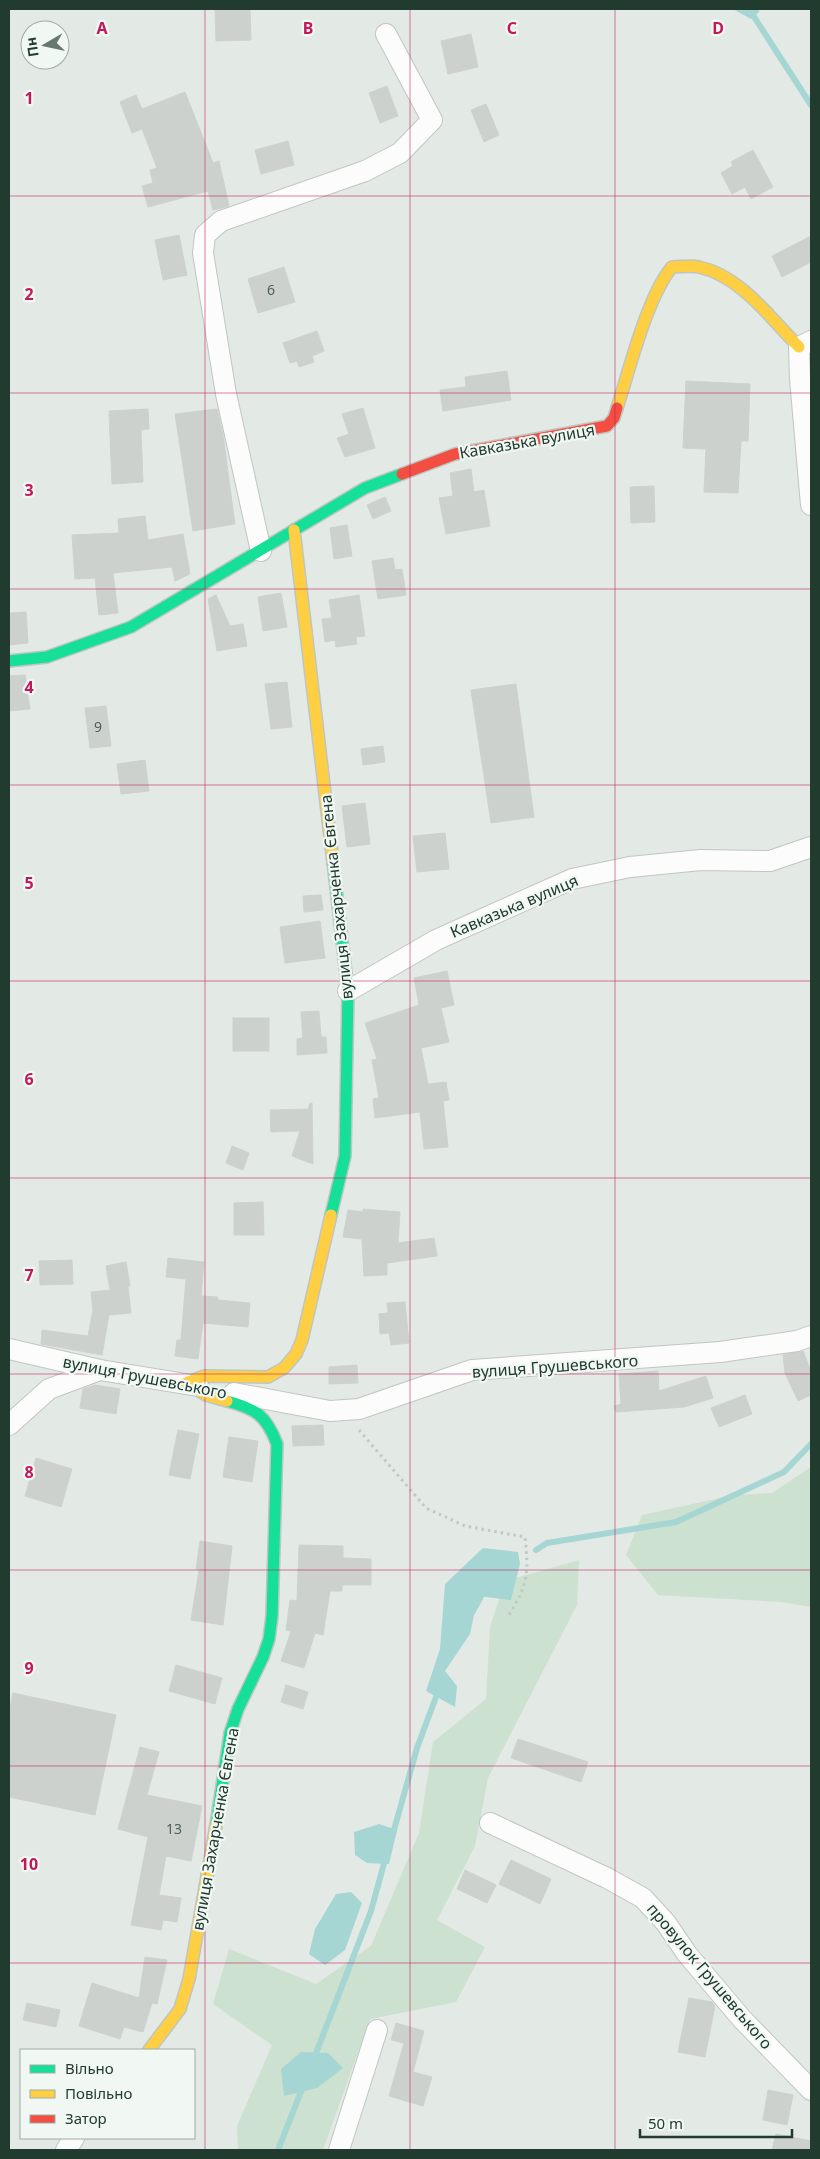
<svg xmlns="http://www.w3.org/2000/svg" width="820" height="2159" viewBox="0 0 820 2159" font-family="'Noto Sans',sans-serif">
  <rect width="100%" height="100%" fill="#e3e9e5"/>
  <g fill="#cce1cf">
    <polygon points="811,1467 811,1607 781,1602 658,1595 626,1555 642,1515 734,1495 772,1493"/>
    <polygon points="579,1560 577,1605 488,1778 475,1846 437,1920 485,1947 456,2002 370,2019 323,2150 238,2150 237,2126 272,2045 213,2004 229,1949 316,1984 371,1946 419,1833 433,1742 486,1699 490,1627 505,1581"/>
  </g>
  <g fill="#a5d6d3">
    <polygon points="733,9 759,9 759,12 751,19"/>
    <polygon points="483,1548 518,1552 520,1564 511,1600 478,1596 470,1634 445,1671 457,1686 455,1707 426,1691 440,1649 445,1584"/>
    <polygon points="379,1824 397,1830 389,1864 367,1863 355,1855 354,1832"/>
    <polygon points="351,1892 362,1903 345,1950 325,1965 309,1954 315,1929 336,1894"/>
    <polygon points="301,2052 328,2053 343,2068 317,2088 284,2096 281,2069"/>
  </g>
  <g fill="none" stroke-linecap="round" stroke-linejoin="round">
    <g stroke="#a5d6d3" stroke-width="6">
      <polyline points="749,9 811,105"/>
      <polyline points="536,1550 547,1543 676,1522 784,1472 811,1444"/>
      <polyline points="473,1611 485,1589"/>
      <polyline points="392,1837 417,1748 439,1689"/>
      <polyline points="313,2061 371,1911 386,1856"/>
      <polyline points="278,2150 304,2084"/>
    </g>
  </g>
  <g fill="#ccd1ce" stroke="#ccd2ce">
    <polygon points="215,9 250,10 251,40 216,41"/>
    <polygon points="471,34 478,67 448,74 441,41"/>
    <polygon points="387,86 398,116 380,123 369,93"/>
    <polygon points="185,92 213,163 219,161 229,206 213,210 208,191 148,207 142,186 153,183 150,170 157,168 142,129 132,133 120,102 136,95 142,109"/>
    <polygon points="486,104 499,135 484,142 471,110"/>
    <polygon points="288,141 294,165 261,174 255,150"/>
    <polygon points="753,150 773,187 751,199 745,187 732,194 721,173 733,166 731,162"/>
    <polygon points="179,235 187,275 163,280 155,240"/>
    <polygon points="811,236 811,262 782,277 772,256"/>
    <polygon points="284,267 295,302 258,313 248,279"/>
    <polygon points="317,331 324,351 312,356 314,362 299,367 297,361 290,363 283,343"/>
    <polygon points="507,371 511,400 443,411 440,390 466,387 465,377"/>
    <polygon points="686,381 750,384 748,441 741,441 738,493 704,492 706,449 683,448"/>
    <polygon points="363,408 375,448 345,457 337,438 349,434 342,414"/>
    <polygon points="148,409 149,429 141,430 143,482 112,484 109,411"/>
    <polygon points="217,409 223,435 235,524 193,531 175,414"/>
    <polygon points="471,469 474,492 484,490 490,526 446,534 439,498 453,496 450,473"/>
    <polygon points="654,486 655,522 631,523 630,487"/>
    <polygon points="385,497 391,511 373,519 367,505"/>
    <polygon points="145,516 148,540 183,534 190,574 175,581 172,567 113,573 118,613 99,615 95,578 75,579 72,535 119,533 118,519"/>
    <polygon points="347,525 352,556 334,559 330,528"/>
    <polygon points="393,558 395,570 402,569 406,595 378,599 372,561"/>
    <polygon points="281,593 287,627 263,631 258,597"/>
    <polygon points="216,595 230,626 243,624 247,646 217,651 208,599"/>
    <polygon points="359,595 365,636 356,637 357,644 336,647 335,640 325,642 322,619 332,618 329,600"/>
    <polygon points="26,612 28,643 9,645 9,613"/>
    <polygon points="25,675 30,709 9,711 9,676"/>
    <polygon points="287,682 292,727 271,729 265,684"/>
    <polygon points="516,684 534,817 491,823 471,690"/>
    <polygon points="106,706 111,746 90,748 85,708"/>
    <polygon points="383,746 385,762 363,765 361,749"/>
    <polygon points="145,760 149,791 121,794 117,764"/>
    <polygon points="365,803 370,844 347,847 342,806"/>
    <polygon points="445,833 449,869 417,872 413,836"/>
    <polygon points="321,895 323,910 304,912 303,896"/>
    <polygon points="320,921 325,958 285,963 280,927"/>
    <polygon points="447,971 454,1005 441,1008 449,1042 421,1048 428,1084 446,1082 449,1100 443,1101 448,1147 424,1149 420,1112 375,1118 373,1099 379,1098 372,1060 377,1059 365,1023 419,1005 414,978"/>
    <polygon points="319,1011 321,1037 326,1037 327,1053 297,1055 297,1039 303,1038 301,1012"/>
    <rect x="233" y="1018" width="36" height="33"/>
    <polygon points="310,1103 312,1103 313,1164 292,1156 300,1131 271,1132 270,1110 308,1109"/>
    <polygon points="232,1146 249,1153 243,1170 226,1163"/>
    <polygon points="263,1202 264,1235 234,1235 234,1203"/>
    <polygon points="363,1209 400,1212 398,1243 434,1238 437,1256 387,1263 387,1275 364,1276 362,1239 343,1237 348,1210 363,1212"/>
    <polygon points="168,1258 204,1262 201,1296 218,1297 218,1300 250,1303 248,1327 203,1323 198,1359 175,1356 177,1340 181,1340 186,1279 166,1277"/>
    <polygon points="72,1260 73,1284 40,1285 39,1261"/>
    <polygon points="126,1262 130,1286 128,1286 131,1313 109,1315 102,1355 41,1344 42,1330 88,1336 93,1310 91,1292 110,1290 106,1266"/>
    <polygon points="405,1302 409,1343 391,1345 389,1333 380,1334 379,1314 388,1313 387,1303"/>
    <polygon points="803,1351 811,1371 811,1395 798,1401 785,1373 783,1355"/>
    <polygon points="357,1365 358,1383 329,1384 329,1367"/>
    <polygon points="658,1371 659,1391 706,1376 713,1398 684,1407 616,1412 614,1406 621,1404 619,1374"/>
    <polygon points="95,1385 120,1389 116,1414 80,1408 83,1389"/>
    <polygon points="745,1395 752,1414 719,1427 711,1408"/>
    <polygon points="323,1425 324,1445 293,1446 292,1426"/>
    <polygon points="178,1430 199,1434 190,1479 169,1475"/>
    <polygon points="229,1437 258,1441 252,1482 223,1477"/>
    <polygon points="36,1458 72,1469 61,1507 25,1496"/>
    <polygon points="200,1541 232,1546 223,1625 191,1620 199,1570 196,1569"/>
    <polygon points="299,1545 343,1546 343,1558 371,1559 371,1585 342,1585 342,1591 330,1591 323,1635 315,1633 304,1668 281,1661 291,1631 286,1630 290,1600 297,1601"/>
    <polygon points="176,1665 222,1678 215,1704 169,1691"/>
    <polygon points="286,1685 308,1692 303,1709 281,1702"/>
    <polygon points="13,1693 116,1715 95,1815 9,1797 9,1712"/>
    <polygon points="518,1739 588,1762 581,1782 511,1758"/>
    <polygon points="140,1747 159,1752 147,1795 202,1806 191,1861 166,1856 159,1895 181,1898 177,1922 163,1920 161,1930 131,1925 148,1837 118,1829"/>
    <polygon points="511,1860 551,1879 540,1904 499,1884"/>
    <polygon points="465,1870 496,1885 487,1903 457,1889"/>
    <polygon points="145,1957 167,1960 157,2004 152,2003 143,2032 124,2027 120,2039 79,2026 92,1983 139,1998"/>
    <polygon points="689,1998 712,2002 715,2006 705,2057 678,2052"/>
    <polygon points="27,2003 60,2010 56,2027 23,2020"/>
    <polygon points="396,2023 424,2031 413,2072 432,2077 423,2106 389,2096 404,2043 391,2040"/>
    <polygon points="768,2090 793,2095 787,2125 763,2120"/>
    <polygon points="776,2134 811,2141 811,2150 772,2150"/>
  </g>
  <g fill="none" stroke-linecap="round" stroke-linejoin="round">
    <defs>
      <g id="street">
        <polyline points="811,341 799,347 800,379 811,505"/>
        <polyline points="261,551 226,394 203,253 205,235 221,221 365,171 400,153 432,120 386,34"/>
        <polyline points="348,991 436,940 572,879 630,867 701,860 770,861 811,847"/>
        <polyline points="9,1349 100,1370 198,1386"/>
        <polyline points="234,1393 330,1411 359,1409 472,1370 720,1352 797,1341 811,1336"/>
        <polyline points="9,1425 49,1389 100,1370"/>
        <polyline points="490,1823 607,1878 643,1898 666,1923 687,1954 742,2019 811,2090"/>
        <polyline points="66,2150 74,2138"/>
        <polyline points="339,2150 377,2030"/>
      </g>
      <g id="fast">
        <polyline points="9,661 47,657 131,627 365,488 402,474"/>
        <polyline points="331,1215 345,1156 348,991 333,862"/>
        <path d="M216,1825L230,1733L238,1709L263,1657L269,1639L272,1616L277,1444C266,1415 256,1409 227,1401"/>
      </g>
      <g id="slow">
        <path d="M617,408C630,368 647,297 672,267C681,267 691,265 699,267C741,276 771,319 799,347"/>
        <polyline points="294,530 333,862"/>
        <polyline points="227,1401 206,1395 186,1383 204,1376 268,1377 284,1368 296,1354 302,1340 331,1215"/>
        <polyline points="149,2050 180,2009 189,1979 216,1825"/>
      </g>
      <polyline id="jam" points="402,474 455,454 607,426 614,418 617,408"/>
    </defs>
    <use href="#street" stroke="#c0c6c2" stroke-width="22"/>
    <use href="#fast" stroke="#bfc6c2" stroke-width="14"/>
    <use href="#slow" stroke="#bfc6c2" stroke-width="14"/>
    <use href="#jam" stroke="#bfc6c2" stroke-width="14"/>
    <path stroke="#c0c9c3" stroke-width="3" stroke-dasharray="2.5 4" stroke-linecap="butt" d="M359,1430L426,1508L465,1526L525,1537C529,1573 528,1584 509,1615"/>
    <use href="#street" stroke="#fbfcfb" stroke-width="20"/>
    <use href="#fast" stroke="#16e098" stroke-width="11"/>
    <use href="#slow" stroke="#ffcf43" stroke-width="11"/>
    <use href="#jam" stroke="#f24e42" stroke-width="11"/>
  </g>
  <path fill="none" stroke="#c2185b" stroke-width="1" stroke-opacity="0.55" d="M205,9V2150M410,9V2150M615,9V2150M9,196H811M9,393H811M9,589H811M9,785H811M9,981H811M9,1178H811M9,1374H811M9,1570H811M9,1766H811M9,1963H811"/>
  <g text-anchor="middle" stroke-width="4.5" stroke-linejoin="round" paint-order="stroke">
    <g font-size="14" fill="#4d6158">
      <text x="271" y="295">6</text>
      <text x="98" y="732">9</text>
      <text x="174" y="1834">13</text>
    </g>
    <g font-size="16" fill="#223b2f" stroke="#f1f8f3">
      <text transform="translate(527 441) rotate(-10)" y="6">Кавказька вулиця</text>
      <text transform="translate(336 897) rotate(-96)" y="6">вулиця Захарченка Євгена</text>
      <text transform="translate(514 906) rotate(-23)" y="6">Кавказька вулиця</text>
      <text transform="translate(555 1366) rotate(-4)" y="6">вулиця Грушевського</text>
      <text transform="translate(145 1377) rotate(11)" y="6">вулиця Грушевського</text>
      <text transform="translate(215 1829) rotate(-80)" y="6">вулиця Захарченка Євгена</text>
      <text transform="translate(710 1976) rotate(50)" y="6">провулок Грушевського</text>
    </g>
  </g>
  <g font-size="16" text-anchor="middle" font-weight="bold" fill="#c2185b" stroke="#f1f8f3" stroke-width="4.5" stroke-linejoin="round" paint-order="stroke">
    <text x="102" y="34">A</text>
    <text x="308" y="34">B</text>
    <text x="512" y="34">C</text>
    <text x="718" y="34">D</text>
    <text x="29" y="104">1</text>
    <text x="29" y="300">2</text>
    <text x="29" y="496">3</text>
    <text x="29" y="693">4</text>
    <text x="29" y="889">5</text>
    <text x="29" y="1085">6</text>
    <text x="29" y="1281">7</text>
    <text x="29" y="1478">8</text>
    <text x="29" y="1674">9</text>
    <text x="29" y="1870">10</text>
  </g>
  <rect width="820" height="2159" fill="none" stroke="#223b2f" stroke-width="20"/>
  <rect x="20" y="2049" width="175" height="90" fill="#f1f8f3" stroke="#9eaca5"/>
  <rect x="30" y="2065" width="25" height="8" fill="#16e098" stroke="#9eaca5"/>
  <text x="65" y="2074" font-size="15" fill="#223b2f">Вільно</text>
  <rect x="30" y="2090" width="25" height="8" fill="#ffcf43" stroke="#9eaca5"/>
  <text x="65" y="2099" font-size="15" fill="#223b2f">Повільно</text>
  <rect x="30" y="2115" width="25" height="8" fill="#f24e42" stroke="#9eaca5"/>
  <text x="65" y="2124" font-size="15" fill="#223b2f">Затор</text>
  <g transform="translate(45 45) rotate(261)"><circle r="24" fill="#f1f8f3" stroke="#9eaca5"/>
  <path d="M0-4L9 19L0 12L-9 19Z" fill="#66786f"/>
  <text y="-8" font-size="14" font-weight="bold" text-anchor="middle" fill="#223b2f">Пн</text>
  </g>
  <path d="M640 2129v8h152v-8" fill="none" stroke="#223b2f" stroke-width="2.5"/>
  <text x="648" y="2129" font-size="15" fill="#223b2f" stroke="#f1f8f3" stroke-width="4" paint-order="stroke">50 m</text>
</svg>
